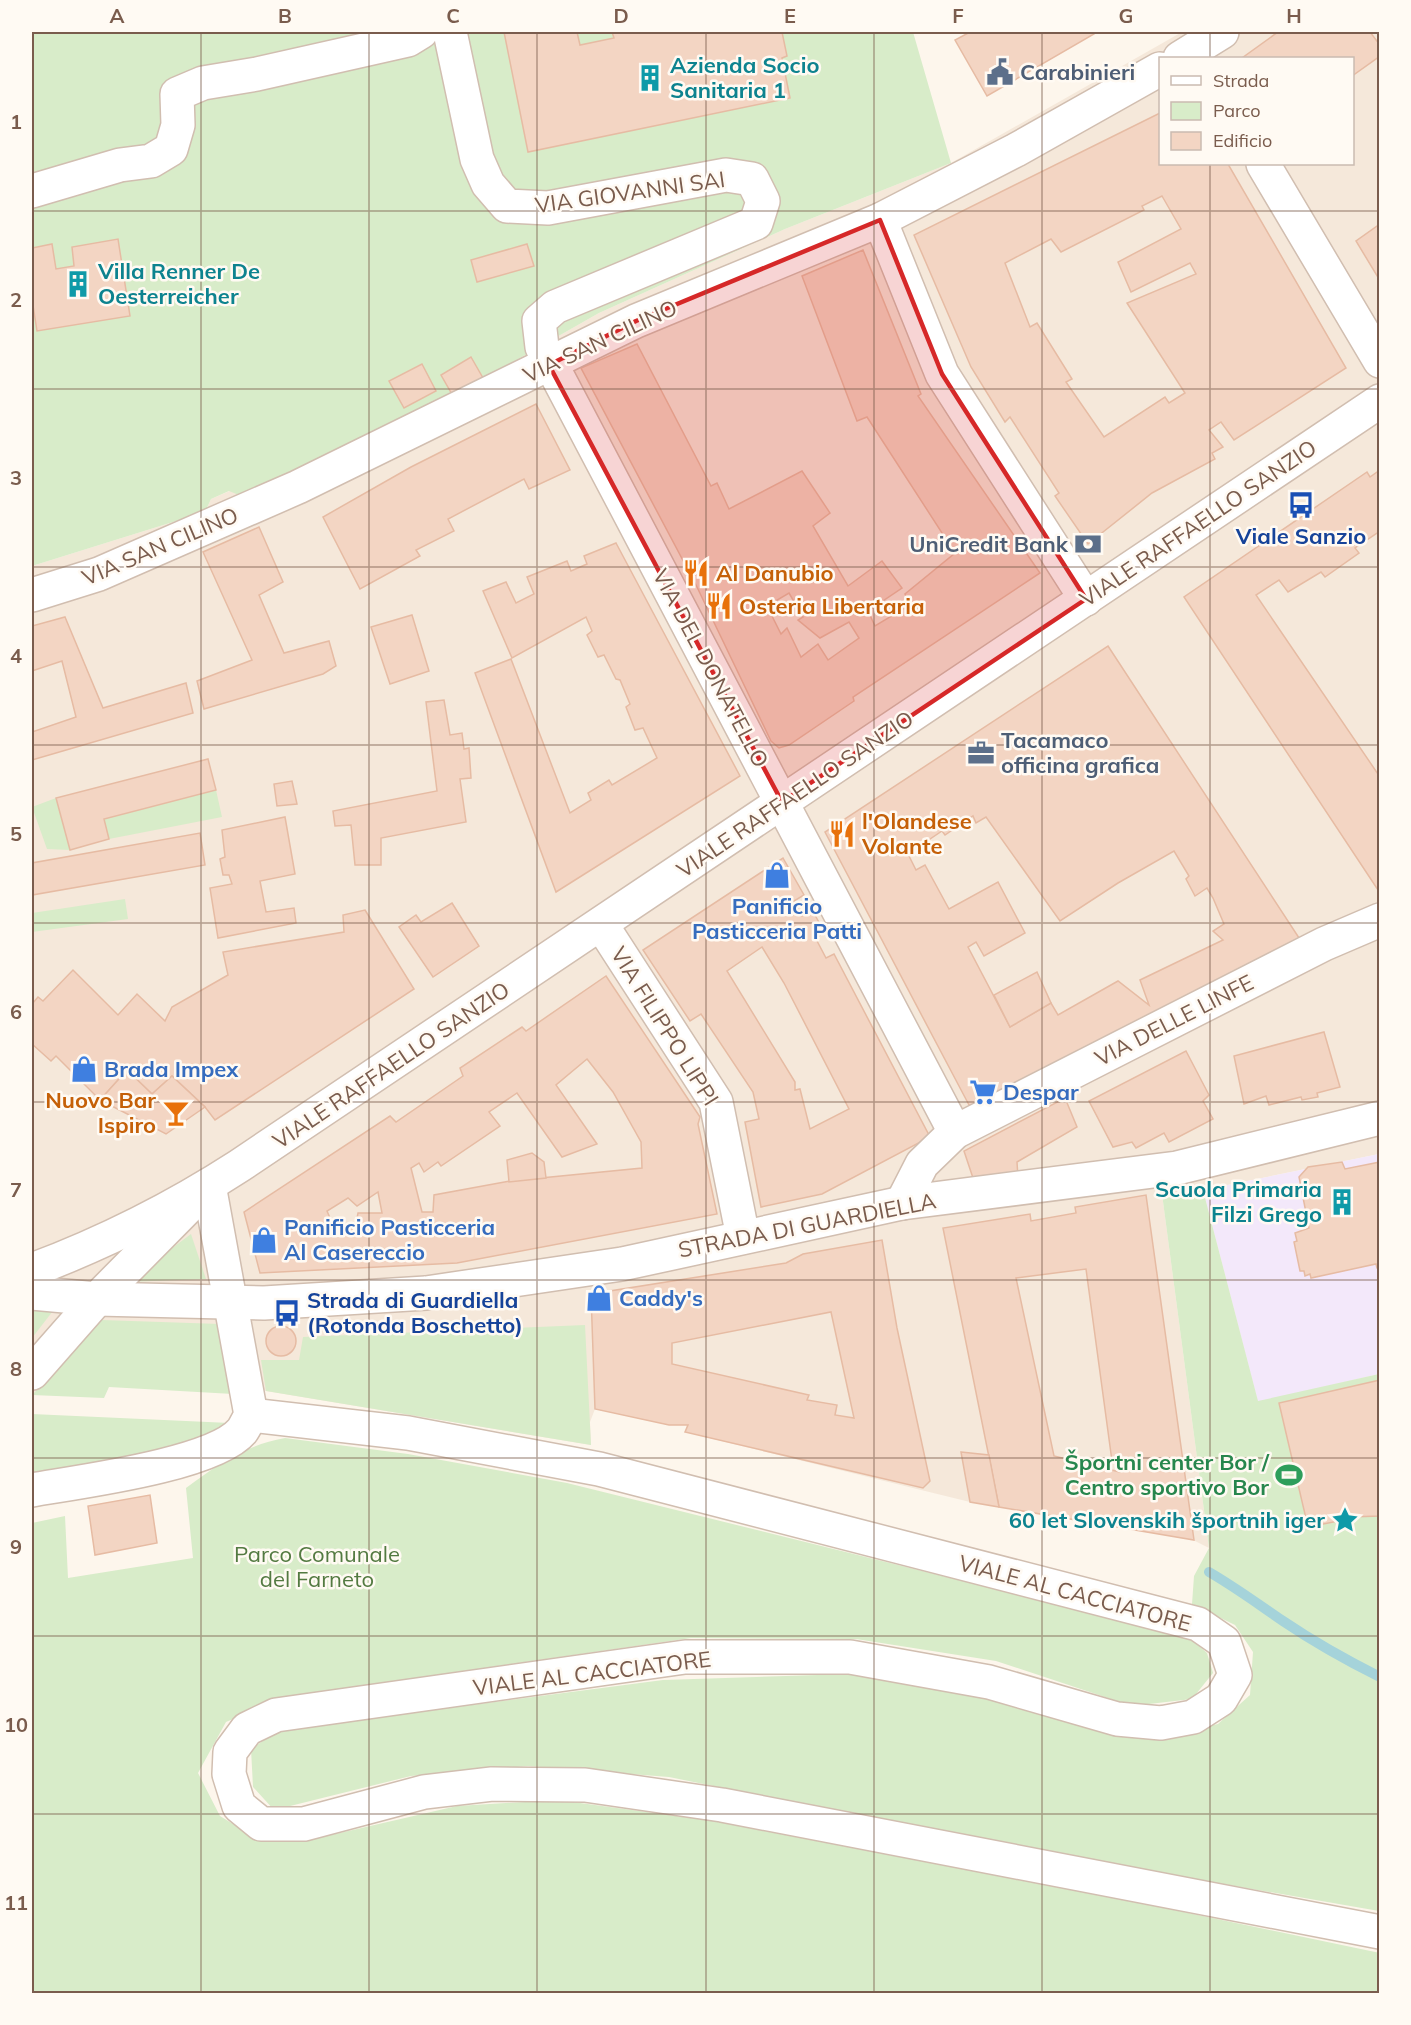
<svg xmlns="http://www.w3.org/2000/svg" width="1411" height="2025" viewBox="0 0 1411 2025" font-family="Mulish,sans-serif">
  <rect width="100%" height="100%" fill="#fdf6ec"/>
  <path fill="#f5e8da" fill-rule="evenodd" d="M1182,32H1379V1154L1203,1190L1162,1194L1209,1548L1193,1540L970,1502L685,1432L687,1425H669L595,1409L590,1422L591,1445L266,1391L233,1394L102,1320L32,1395V566L205,512L211,499L453,396L599,313L785,229L951,163ZM1160,58H1352V164H1160Z"/>
  <polygon fill="#f3e8fa" points="1379,1154 1379,1374 1258,1402 1203,1190"/>
  <g fill="#d8ecc9">
    <polygon points="32,32 913,32 951,163 785,229 599,313 453,396 244,497 229,491 211,499 205,512 32,566"/>
    <polygon points="216,790 222,817 109,839 104,819"/>
    <polygon points="56,798 70,850 47,849 32,807"/>
    <polygon points="125,899 128,919 32,932 32,913"/>
    <polygon points="1203,1190 1258,1401 1379,1374 1379,1911 1051,1854 669,1777 528,1766 411,1776 274,1810 253,1787 251,1749 279,1730 663,1680 849,1674 967,1692 1164,1737 1218,1724 1250,1695 1253,1652 1235,1625 1192,1604 1194,1576 1209,1548 1162,1194"/>
    <polygon points="191,1234 206,1279 127,1282"/>
    <polygon points="56,1307 32,1338 32,1309"/>
    <polygon points="102,1320 220,1324 233,1394 109,1387 104,1398 32,1395"/>
    <polygon points="585,1325 591,1445 266,1391 261,1360 299,1360 303,1337"/>
    <path d="M32,1414L230,1423C183,1458 90,1467 32,1479Z"/>
    <path d="M285,1438L408,1454L567,1483L1189,1637L1207,1653L1213,1673L1192,1699L1132,1706L996,1661L856,1639L691,1638L285,1697L226,1722L198,1773L220,1816L259,1840L331,1835L457,1806L558,1800L713,1821L1169,1909L1380,1953L1379,1994H32V1523L65,1516L68,1578L193,1558L186,1488C220,1463 243,1446 285,1438Z"/>
  </g>
  <g fill="none" stroke-linecap="round" stroke-linejoin="round">
    <path stroke="#a5d3da" stroke-width="10" d="M1209,1572C1235,1587 1258,1604 1283,1621C1314,1642 1346,1660 1380,1677"/>
  </g>
  <g fill="#f3d5c3" stroke="#e6bba3" stroke-width="1.5" fill-rule="evenodd">
    <polygon points="504,32 577,32 580,45 614,38 612,32 782,32 787,56 782,58 790,98 528,152"/>
    <polygon points="970,32 1093,32 1094,34 987,96 955,40"/>
    <polygon points="1278,32 1370,32 1380,45 1380,56 1352,76 1352,58 1242,58"/>
    <path d="M1160,113V164H1228L1346,368L1234,440L1221,422L1209,430L1223,447L1212,453L1215,459L1152,493L1088,544L1055,496L1059,493L1010,417L1005,422L971,367L914,235ZM1162,196L1181,229L1118,262L1131,292L1190,263L1196,274L1127,303L1185,393L1169,403L1165,397L1104,437L1066,382L1072,379L1037,323L1030,327L1005,263L1051,239L1061,252L1144,210L1142,206Z"/>
    <polygon points="1380,224 1380,279 1379,279 1356,241"/>
    <polygon points="118,239 130,316 37,331 32,299 32,248 52,244 56,269 74,266 72,247"/>
    <polygon points="527,244 534,266 477,282 471,260"/>
    <path d="M863,250L921,394L918,396L1040,573L853,697L854,701L789,745L779,748L771,741L696,585L581,368L637,344L711,486L717,483L729,509L802,471L830,513L813,526L848,586L882,561L902,588L868,611L875,626L910,605L905,594L955,553L867,417L857,421L802,276ZM789,593L803,617L798,620L820,638L849,622L859,638L828,660L818,644L801,657L787,628L781,634L767,606Z"/>
    <polygon points="471,357 483,378 453,396 441,375"/>
    <polygon points="422,364 436,391 404,408 389,381"/>
    <polygon points="536,404 570,470 529,489 524,479 448,519 454,531 416,550 420,556 360,589 323,517 411,467"/>
    <polygon points="1380,470 1380,531 1355,548 1359,553 1325,577 1321,572 1288,592 1279,580 1256,595 1380,777 1380,893 1184,597 1367,472 1370,477"/>
    <polygon points="259,527 283,582 259,595 284,653 329,641 336,666 323,674 204,709 197,681 252,660 203,552"/>
    <polygon points="616,543 740,776 556,892 475,673 511,659 570,813 591,800 588,793 609,780 612,785 657,758 643,728 635,730 626,707 630,704 620,680 616,679 604,655 598,657 587,635 592,631 586,617 512,658 483,591 506,582 516,603 534,594 527,577 567,561 571,571 587,564 584,556"/>
    <polygon points="412,615 429,671 390,684 371,627"/>
    <polygon points="65,617 103,708 186,683 193,713 32,760 32,732 76,717 62,661 32,671 32,626"/>
    <path d="M1108,646L1303,944L981,1109L969,1105L825,832ZM973,816L976,823L986,817L1060,921L1118,883L1174,851L1189,876L1186,879L1195,896L1207,888L1213,898L1224,924L1213,931L1223,940L1140,980L1149,1005L1118,981L1058,1015L1051,1003L1010,1027L968,947L976,942L984,956L1025,933L998,882L949,909L925,865L916,870L908,854L942,831L945,835Z"/>
    <polygon points="444,700 450,735 462,733 464,749 469,748 471,778 460,779 466,822 381,838 381,865 355,865 351,825 335,826 333,811 437,791 426,702"/>
    <polygon points="208,759 216,790 104,819 109,839 70,850 56,798"/>
    <polygon points="292,781 297,804 277,806 274,784"/>
    <polygon points="285,817 295,874 260,881 266,912 294,908 296,923 218,938 210,888 232,884 229,875 223,875 220,859 225,857 222,830"/>
    <polygon points="200,833 205,865 32,895 32,863"/>
    <path d="M783,858L804,895L794,901L802,916L812,910L824,931L816,939L826,958L834,954L930,1137L822,1194L761,1207L745,1122L759,1119L753,1092L701,1014L690,1021L643,950ZM762,947L784,983L849,1109L810,1129L800,1089L795,1090V1082L727,971Z"/>
    <polygon points="452,903 479,946 433,977 399,927 416,915 421,922"/>
    <polygon points="365,910 414,989 215,1120 205,1107 172,1076 152,1094 127,1070 100,1100 56,1056 51,1061 32,1044 32,1004 38,997 43,1001 73,970 118,1015 137,994 165,1021 172,1007 228,975 223,952 344,932 343,915"/>
    <polygon points="1037,972 1051,1003 1010,1027 994,995"/>
    <path d="M606,976L700,1117L698,1124L717,1214L457,1263L260,1273L244,1212L390,1116L396,1122L463,1076L460,1068L522,1027L526,1031ZM587,1059L613,1092L641,1142L642,1168L510,1181L434,1195L433,1212H422L411,1168L419,1163L424,1172L438,1162L441,1166L500,1126L489,1112L517,1093L562,1157L597,1144L556,1085ZM378,1192L382,1213H358L355,1229L334,1227L327,1211L348,1198L357,1206Z"/>
    <polygon points="1324,1032 1340,1087 1317,1093 1318,1097 1302,1100 1301,1097 1269,1105 1266,1096 1244,1104 1234,1056"/>
    <polygon points="1186,1051 1209,1095 1203,1101 1213,1119 1169,1142 1164,1133 1136,1148 1132,1142 1113,1147 1089,1101"/>
    <polygon points="127,1070 152,1094 172,1076 205,1107 166,1134 100,1100"/>
    <polygon points="1065,1098 1077,1127 1017,1162 1018,1178 973,1178 964,1151"/>
    <polygon points="532,1153 544,1162 546,1178 509,1182 507,1160"/>
    <polygon points="1342,1162 1345,1169 1380,1162 1380,1268 1377,1268 1376,1264 1311,1278 1310,1274 1305,1276 1304,1271 1300,1271 1294,1242 1297,1241 1295,1233 1309,1228 1299,1177 1308,1167"/>
    <path d="M1146,1195L1194,1540L999,1507L943,1228L1030,1214L1031,1221L1076,1213L1075,1207ZM1086,1269L1112,1461L1123,1460L1120,1472L1054,1456L1016,1278Z"/>
    <path d="M882,1240L897,1328L930,1481L923,1488L685,1432L688,1425H669L595,1409L591,1294L786,1263L803,1254ZM831,1312L854,1418L835,1415L837,1405L807,1400L809,1395L672,1364V1343Z"/>
    <circle cx="281" cy="1341" r="15"/>
    <polygon points="1380,1380 1380,1516 1349,1517 1349,1519 1308,1527 1279,1403"/>
    <polygon points="961,1452 989,1455 999,1507 970,1502"/>
    <polygon points="150,1495 157,1543 95,1555 88,1506"/>
  </g>
  <g fill="none" stroke-linecap="round" stroke-linejoin="round">
    <defs>
      <g id="minor">
        <polyline points="450,32 477,159 488,184 507,206 548,208 726,175 752,179 763,201 756,223 555,307 539,321 542,347 955,1132"/>
        <polyline points="1180,58 1222,32"/>
        <polyline points="1263,164 1380,361"/>
        <polyline points="32,191 120,165 151,161 171,149 178,125 177,94 203,83 257,74 408,40 421,32"/>
        <polyline points="880,220 942,374 1086,599"/>
        <polyline points="32,595 99,574 298,487 636,321 880,220 1016,150 1160,69"/>
        <polyline points="601,924 716,1102 743,1237"/>
        <polyline points="902,1203 922,1164 955,1132 1324,944 1380,920"/>
        <path d="M32,1270C104,1243 174,1208 239,1166L1380,401"/>
        <polyline points="32,1293 97,1299 264,1303 426,1293 622,1264 902,1203 1177,1168 1380,1118"/>
        <polyline points="32,1373 97,1299 187,1208"/>
        <polyline points="251,1415 408,1433 599,1469 1198,1624 1224,1642 1235,1675 1221,1699 1193,1717 1161,1723 1117,1719 989,1682 850,1657 685,1657 276,1715 247,1729 230,1752 229,1774 239,1806 261,1824 304,1824 424,1792 492,1784 585,1785 722,1805 1380,1932"/>
        <path d="M32,1490C77,1482 213,1465 242,1431C245,1427 248,1420 251,1415L209,1185"/>
      </g>
    </defs>
    <use href="#minor" stroke="#d1beb0" stroke-width="36"/>
    <use href="#minor" stroke="#fff" stroke-width="33"/>
  </g>
  <path fill="#d62828" fill-opacity="0.2" stroke="#d62828" stroke-width="4.5" stroke-linejoin="round" d="M880,220L942,374L1086,599L782,802L549,365L636,321Z"/>
  <path fill="none" stroke="#7a5c4d" stroke-width="1.5" stroke-opacity="0.55" d="M201,32V1994M369,32V1994M537,32V1994M706,32V1994M874,32V1994M1042,32V1994M1210,32V58M1210,164V1994M32,211H1380M32,389H1380M32,567H1380M32,745H1380M32,923H1380M32,1102H1380M32,1280H1380M32,1458H1380M32,1636H1380M32,1814H1380"/>
  <defs>
    <symbol id="civic-bare" viewBox="-9 -9 18 18"><path d="M-.6-6.5H3V-4.5H.6V-3L4-1V1h2V6H-6V1h2V-1L-.6-3ZM-1.2 2.5V6h2.4V2.5Z" fill="#5c6f8a" stroke="#fffaf3" stroke-width="2.5" paint-order="stroke"/></symbol>
    <symbol id="building-bare" viewBox="-9 -9 18 18"><path d="M-4-6H4V6H1V3H-1V6H-4ZM-2.5-4.3h1.7v1.8h-1.7ZM.8-4.3h1.7v1.8H.8ZM-2.5-1h1.7V.8h-1.7ZM.8-1h1.7V.8H.8Z" fill="#0f9aa8" stroke="#fffaf3" stroke-width="2.5" paint-order="stroke"/></symbol>
    <symbol id="bus-bare" viewBox="-9 -9 18 18"><path d="M-5-6H5V4H4V6H2V4H-2V6H-4V4H-5ZM-3.5-4V0h7V-4ZM-3.5 1.2v1.5H-2V1.2ZM2 1.2v1.5H3.5V1.2Z" fill="#1a4fb4" stroke="#fffaf3" stroke-width="2.5" paint-order="stroke"/></symbol>
    <symbol id="bank-bare" viewBox="-9 -9 18 18"><path d="M-6-4H6V4H-6ZM0-2.3a2.3 2.3 0 1 0 0 4.6a2.3 2.3 0 1 0 0-4.6Z" fill="#5c6f8a" stroke="#fffaf3" stroke-width="2.5" paint-order="stroke"/></symbol>
    <symbol id="restaurant-bare" viewBox="-9 -9 18 18"><path d="M-5-6h1v4h1v-4h1v4h1v-4h1v5L-1.5 .5V6h-2V.5L-5-1ZM5-6V6H3V1.5H1.5Q1.5-4 5-6Z" fill="#e8710a" stroke="#fffaf3" stroke-width="2.5" paint-order="stroke"/></symbol>
    <symbol id="office-bare" viewBox="-9 -9 18 18"><path d="M-6-3h4V-5.5h4V-3h4V5H-6ZM-1-4.5V-3h2v-1.5ZM-6 0V1H6V0Z" fill="#5c6f8a" stroke="#fffaf3" stroke-width="2.5" paint-order="stroke"/></symbol>
    <symbol id="shop-bare" viewBox="-9 -9 18 18"><path d="M-5-2.5h2.3a2.7 3.5 0 0 1 5.4 0H5L5.5 6h-11ZM-1.5-2.5h3a1.5 2.3 0 0 0-3 0Z" fill="#3f7fe0" stroke="#fffaf3" stroke-width="2.5" paint-order="stroke"/></symbol>
    <symbol id="supermarket-bare" viewBox="-9 -9 18 18"><path d="M-6-5.5h2.5l.6 2H6L4.5 2H-2.5L-4.4-4H-6ZM-1.5 3.2a1.3 1.3 0 1 0 .1 0ZM3 3.2a1.3 1.3 0 1 0 .1 0Z" fill="#3f7fe0" stroke="#fffaf3" stroke-width="2.5" paint-order="stroke"/></symbol>
    <symbol id="bar-bare" viewBox="-9 -9 18 18"><path d="M-6-5H6L.8 .8V4.5H3.5V6h-7V4.5H-.8V.8Z" fill="#e8710a" stroke="#fffaf3" stroke-width="2.5" paint-order="stroke"/></symbol>
    <symbol id="stadium-bare" viewBox="-9 -9 18 18"><path d="M0-5a6.5 5 0 1 0 0 10a6.5 5 0 1 0 0-10ZM-3.5-1.8h7v3.6h-7Z" fill="#2e9e5b" stroke="#fffaf3" stroke-width="2.5" paint-order="stroke"/></symbol>
    <symbol id="sight-bare" viewBox="-9 -9 18 18"><path d="M0-6L1.8-2.2L6-1.7L2.9 1.2L3.7 5.4L0 3.3L-3.7 5.4L-2.9 1.2L-6-1.7L-1.8-2.2Z" fill="#0f9aa8" stroke="#fffaf3" stroke-width="2.5" paint-order="stroke"/></symbol>
  </defs>
  <g fill-rule="evenodd">
    <use href="#civic-bare" x="981" y="53" width="38" height="38"/>
    <use href="#building-bare" x="631" y="59" width="38" height="38"/>
    <use href="#building-bare" x="59" y="265" width="38" height="38"/>
    <use href="#bus-bare" x="1282" y="486" width="38" height="38"/>
    <use href="#bank-bare" x="1069" y="525" width="38" height="38"/>
    <use href="#restaurant-bare" x="677" y="554" width="38" height="38"/>
    <use href="#restaurant-bare" x="700" y="587" width="38" height="38"/>
    <use href="#office-bare" x="962" y="734" width="38" height="38"/>
    <use href="#restaurant-bare" x="823" y="815" width="38" height="38"/>
    <use href="#shop-bare" x="758" y="856" width="38" height="38"/>
    <use href="#shop-bare" x="65" y="1050" width="38" height="38"/>
    <use href="#supermarket-bare" x="964" y="1073" width="38" height="38"/>
    <use href="#bar-bare" x="157" y="1094" width="38" height="38"/>
    <use href="#building-bare" x="1323" y="1183" width="38" height="38"/>
    <use href="#shop-bare" x="245" y="1221" width="38" height="38"/>
    <use href="#shop-bare" x="580" y="1279" width="38" height="38"/>
    <use href="#bus-bare" x="268" y="1294" width="38" height="38"/>
    <use href="#stadium-bare" x="1270" y="1456" width="38" height="38"/>
    <use href="#sight-bare" x="1326" y="1501" width="38" height="38"/>
  </g>
  <g text-anchor="middle" stroke-width="5" stroke-linejoin="round" paint-order="stroke">
    <g font-size="22" font-weight="bold" fill="#0d838f" stroke="#fffaf3" text-anchor="start">
      <text x="670" y="73">Azienda Socio<tspan x="670" dy="25">Sanitaria 1</tspan></text>
      <text x="98" y="279">Villa Renner De<tspan x="98" dy="25">Oesterreicher</tspan></text>
      <text x="1322" y="1197" text-anchor="end">Scuola Primaria<tspan x="1322" dy="25">Filzi Grego</tspan></text>
      <text x="1325" y="1528" text-anchor="end">60 let Slovenskih športnih iger</text>
    </g>
    <g font-size="22" font-weight="bold" fill="#4e5e75" stroke="#fffaf3" text-anchor="start">
      <text x="1020" y="80">Carabinieri</text>
      <text x="1068" y="552" text-anchor="end">UniCredit Bank</text>
      <text x="1001" y="748">Tacamaco<tspan x="1001" dy="25">officina grafica</tspan></text>
    </g>
    <g font-size="22" fill="#7a5c4d" stroke="#fffaf3">
      <text transform="translate(630 192) rotate(-8)" y="8">VIA GIOVANNI SAI</text>
      <text transform="translate(600 341) rotate(-25)" y="8">VIA SAN CILINO</text>
      <text transform="translate(1198 523) rotate(-34)" y="8">VIALE RAFFAELLO SANZIO</text>
      <text transform="translate(160 546) rotate(-23)" y="8">VIA SAN CILINO</text>
      <text transform="translate(711 668) rotate(62)" y="8">VIA DEL DONATELLO</text>
      <text transform="translate(795 794) rotate(-34)" y="8">VIALE RAFFAELLO SANZIO</text>
      <text transform="translate(1174 1020) rotate(-27)" y="8">VIA DELLE LINFE</text>
      <text transform="translate(665 1026) rotate(58)" y="8">VIA FILIPPO LIPPI</text>
      <text transform="translate(391 1065) rotate(-34)" y="8">VIALE RAFFAELLO SANZIO</text>
      <text transform="translate(807 1225) rotate(-11)" y="8">STRADA DI GUARDIELLA</text>
      <text transform="translate(1075 1593) rotate(15)" y="8">VIALE AL CACCIATORE</text>
      <text transform="translate(592 1673) rotate(-7)" y="8">VIALE AL CACCIATORE</text>
    </g>
    <g font-size="22" font-weight="bold" fill="#164399" stroke="#fffaf3">
      <text x="1301" y="544">Viale Sanzio</text>
      <text x="307" y="1308" text-anchor="start">Strada di Guardiella<tspan x="307" dy="25">(Rotonda Boschetto)</tspan></text>
    </g>
    <g font-size="22" font-weight="bold" fill="#c56008" stroke="#fffaf3" text-anchor="start">
      <text x="716" y="581">Al Danubio</text>
      <text x="739" y="614">Osteria Libertaria</text>
      <text x="862" y="829">l'Olandese<tspan x="862" dy="25">Volante</tspan></text>
      <text x="156" y="1108" text-anchor="end">Nuovo Bar<tspan x="156" dy="25">Ispiro</tspan></text>
    </g>
    <g font-size="22" font-weight="bold" fill="#366cbe" stroke="#fffaf3" text-anchor="start">
      <text x="777" y="914" text-anchor="middle">Panificio<tspan x="777" dy="25">Pasticceria Patti</tspan></text>
      <text x="104" y="1077">Brada Impex</text>
      <text x="1003" y="1100">Despar</text>
      <text x="284" y="1235">Panificio Pasticceria<tspan x="284" dy="25">Al Casereccio</tspan></text>
      <text x="619" y="1306">Caddy's</text>
    </g>
    <g font-size="22" font-weight="bold" fill="#27864d" stroke="#fffaf3" text-anchor="end">
      <text x="1269" y="1470">Športni center Bor /<tspan x="1269" dy="25">Centro sportivo Bor</tspan></text>
    </g>
    <g font-size="22" fill="#537a41" stroke="#fffaf3">
      <text x="317" y="1562">Parco Comunale<tspan x="317" dy="25">del Farneto</tspan></text>
    </g>
  </g>
  <rect width="1411" height="2025" fill="none" stroke="#fffaf3" stroke-width="66"/>
  <rect x="1159" y="57" width="195" height="108" fill="#fffaf3" stroke="#cabbb1" stroke-width="1.5"/>
  <rect x="1171" y="76" width="30" height="9" fill="#ffffff" stroke="#cabbb1" stroke-width="1.5"/>
  <text x="1213" y="87" font-size="18" fill="#7a5c4d">Strada</text>
  <rect x="1171" y="102" width="30" height="18" fill="#d8ecc9" stroke="#cabbb1" stroke-width="1.5"/>
  <text x="1213" y="117" font-size="18" fill="#7a5c4d">Parco</text>
  <rect x="1171" y="132" width="30" height="18" fill="#f3d5c3" stroke="#cabbb1" stroke-width="1.5"/>
  <text x="1213" y="147" font-size="18" fill="#7a5c4d">Edificio</text>
  <rect x="33" y="33" width="1345" height="1959" fill="none" stroke="#7a5c4d" stroke-width="2"/>
  <g font-size="20" text-anchor="middle" font-weight="bold" fill="#7a5c4d">
    <text x="117" y="23">A</text>
    <text x="285" y="23">B</text>
    <text x="453" y="23">C</text>
    <text x="621" y="23">D</text>
    <text x="790" y="23">E</text>
    <text x="958" y="23">F</text>
    <text x="1126" y="23">G</text>
    <text x="1294" y="23">H</text>
    <text x="16" y="129">1</text>
    <text x="16" y="307">2</text>
    <text x="16" y="485">3</text>
    <text x="16" y="663">4</text>
    <text x="16" y="841">5</text>
    <text x="16" y="1019">6</text>
    <text x="16" y="1197">7</text>
    <text x="16" y="1376">8</text>
    <text x="16" y="1554">9</text>
    <text x="16" y="1732">10</text>
    <text x="16" y="1910">11</text>
  </g>
</svg>
